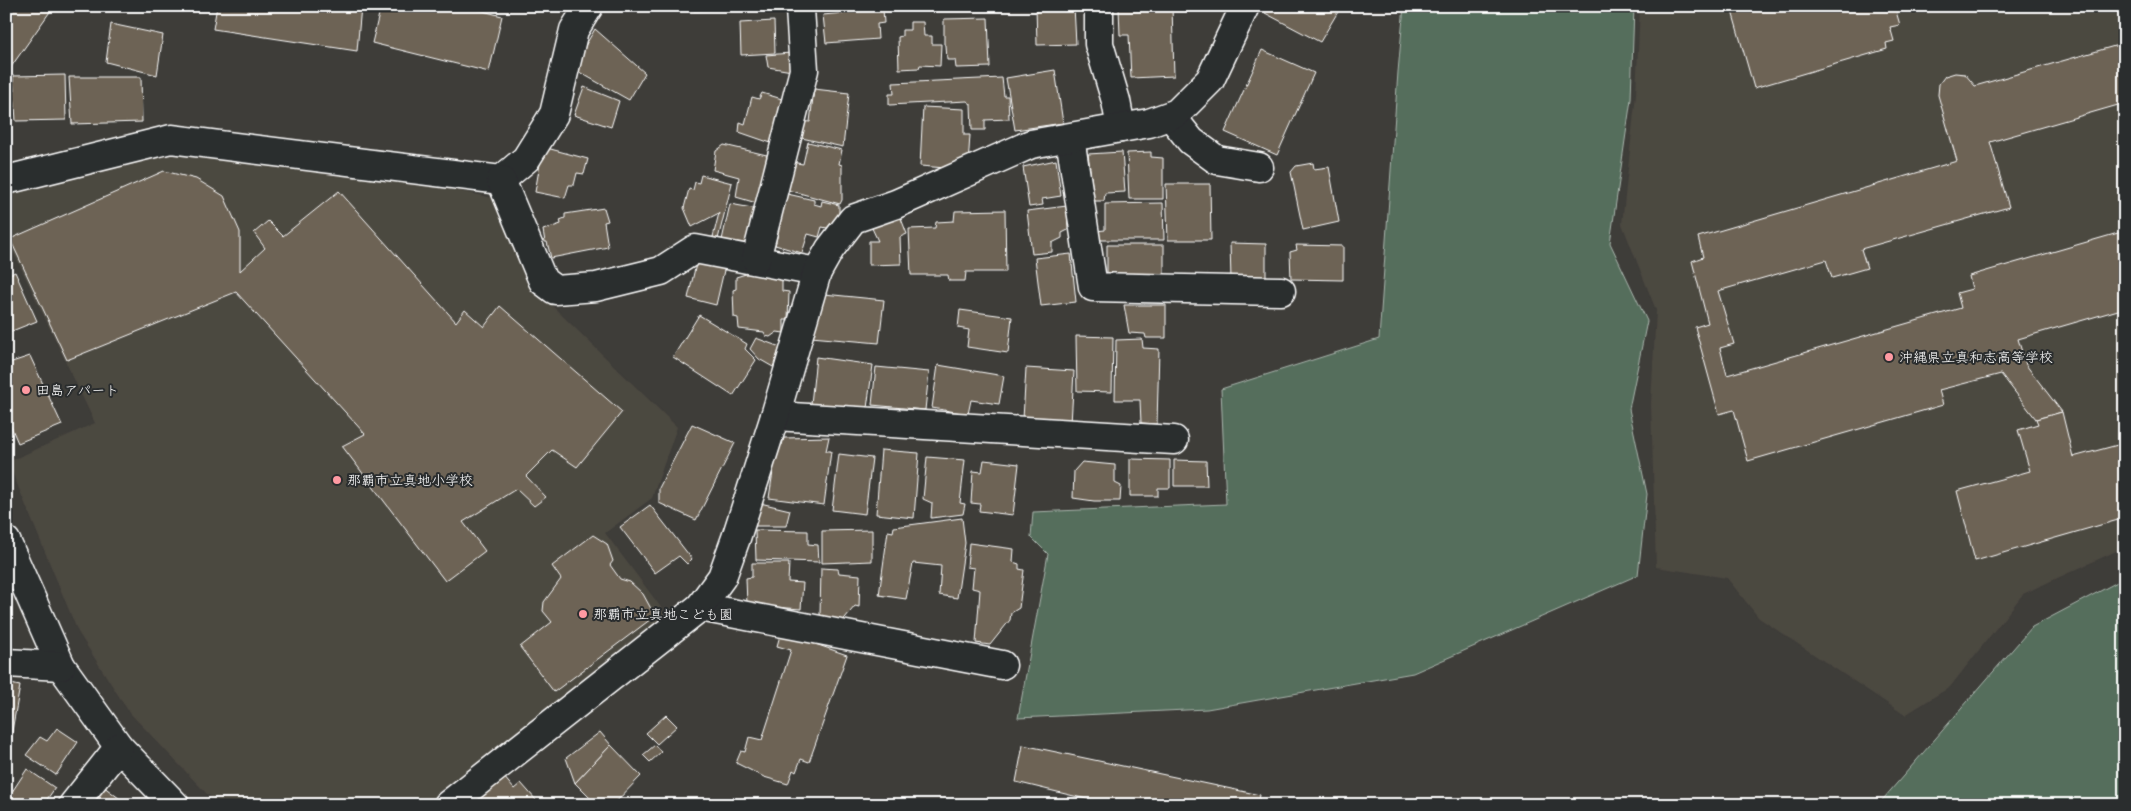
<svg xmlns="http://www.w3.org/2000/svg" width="2131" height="811" viewBox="0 0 2131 811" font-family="Mali,'Klee One',sans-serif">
  <rect width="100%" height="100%" fill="#3e3d39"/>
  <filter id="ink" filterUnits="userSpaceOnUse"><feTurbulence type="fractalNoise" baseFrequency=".02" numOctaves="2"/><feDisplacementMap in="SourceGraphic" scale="10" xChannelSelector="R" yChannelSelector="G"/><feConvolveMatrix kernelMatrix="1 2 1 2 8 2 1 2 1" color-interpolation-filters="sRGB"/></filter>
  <g filter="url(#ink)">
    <g fill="#4c4841">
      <polygon points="1640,6 2125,6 2125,547 2023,594 1950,687 1905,715 1759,618 1727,578 1656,567 1651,404 1656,310 1622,224 1636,94"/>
      <polygon points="170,152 368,171 502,200 541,295 677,427 652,498 605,533 666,614 428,805 222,805 207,794 129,712 78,632 8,462 95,423 6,237 6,188"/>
    </g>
    <g fill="#556e5c" stroke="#aab6ae">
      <polygon points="1404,6 1634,6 1631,99 1610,243 1647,321 1629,409 1647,494 1638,575 1413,673 1207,709 1018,718 1048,554 1031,537 1033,512 1226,504 1221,389 1379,339 1398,72"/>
      <polygon points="2125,578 2125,805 1878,805 2032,627"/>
    </g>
    <g fill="#6d6354" stroke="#fff">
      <polygon points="6,6 54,6 6,74"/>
      <polygon points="217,6 361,6 357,51 213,29"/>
      <polygon points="381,6 464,6 502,16 489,72 372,43"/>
      <polygon points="689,6 748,6 748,9 694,11"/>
      <polygon points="1036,6 1074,6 1076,44 1037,45"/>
      <polygon points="1172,6 1174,76 1131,78 1129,35 1120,35 1119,8"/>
      <polygon points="1268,6 1333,6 1339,10 1320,42 1265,13"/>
      <polygon points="1750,6 1902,6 1895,8 1900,25 1890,27 1894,41 1886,43 1887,49 1754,88 1732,11"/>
      <polygon points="883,9 884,23 877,24 878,39 826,43 823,15"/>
      <polygon points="988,18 990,67 956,68 955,60 947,60 946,45 944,44 944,19"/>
      <polygon points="774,21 775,53 741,55 740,23"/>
      <polygon points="910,22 923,22 924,36 932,36 932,44 941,44 940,66 920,65 919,68 899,69 898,37 902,36 902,30 910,30"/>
      <polygon points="111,24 163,35 157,75 106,62"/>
      <polygon points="595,29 645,73 629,100 572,68"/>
      <polygon points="2125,43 2125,103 1990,142 2009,207 1861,249 1867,268 1832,278 1826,260 1718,291 1734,344 1720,348 1727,375 1961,308 1957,293 1972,289 1969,276 2125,231 2125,308 2018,339 2026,365 2062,412 2036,419 2001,374 1939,390 1943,405 1748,461 1734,410 1719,414 1695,327 1708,323 1692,261 1703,257 1698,237 1957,161 1938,95 1939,84 1945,76 1955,73 1965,74 1975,86"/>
      <polygon points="1262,50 1314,73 1277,155 1225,132"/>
      <polygon points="791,53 792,71 768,67 766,55"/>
      <polygon points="1055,70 1063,123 1015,130 1006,78"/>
      <polygon points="65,75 66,120 16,121 13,76"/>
      <polygon points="69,77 141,77 142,122 72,124"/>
      <polygon points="1002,78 1004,96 1008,96 1009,119 985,120 985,130 972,130 971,104 967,101 889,105 889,94 894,94 893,83"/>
      <polygon points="584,87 619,101 611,127 574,115"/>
      <polygon points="814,89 849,93 843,147 797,137 801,121 810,122"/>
      <polygon points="762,93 782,99 771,143 739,132 740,122 745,124 752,97 759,99"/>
      <polygon points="923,107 964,109 964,135 970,135 968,165 959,169 920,166"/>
      <polygon points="808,142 842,150 839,164 842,165 842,200 840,204 784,189 791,162 803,164"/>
      <polygon points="724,145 771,156 760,204 736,197 739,177 713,170 716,151"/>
      <polygon points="543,147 588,159 584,174 577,173 574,185 569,185 565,198 535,192"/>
      <polygon points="1122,152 1125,192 1105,193 1104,201 1094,201 1088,154"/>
      <polygon points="1151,152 1151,157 1163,158 1163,199 1129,199 1127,153"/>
      <polygon points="1056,160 1061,196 1042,199 1043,205 1029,207 1023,167"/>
      <polygon points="1313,163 1314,169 1329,167 1339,222 1303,230 1291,172 1296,166"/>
      <polygon points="164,171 196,179 224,196 240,232 240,271 265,248 254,233 268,221 283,236 339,191 456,322 465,310 484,327 500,306 622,412 577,467 552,450 526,476 546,497 534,506 516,489 463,522 485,551 445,581 342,446 365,434 236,292 67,360 10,239"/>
      <polygon points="701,175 732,183 718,239 713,237 719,213 692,227 684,208 689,189 693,190 695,182 699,183"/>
      <polygon points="1166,184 1210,184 1211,240 1168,240"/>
      <polygon points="783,193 814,200 814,204 821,206 822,201 839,205 839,214 827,228 822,227 819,237 808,234 802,253 775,245 780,225 775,224"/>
      <polygon points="1163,203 1164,240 1096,240 1096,231 1105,230 1105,204"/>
      <polygon points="730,204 758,209 748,246 722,240"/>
      <polygon points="1067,206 1068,230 1062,233 1062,238 1052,243 1052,252 1032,254 1027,211"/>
      <polygon points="604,208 608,221 604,222 608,247 551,258 547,242 545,242 543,230 561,224 560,220 565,218 565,214"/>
      <polygon points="1005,210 1006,272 966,272 965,281 949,281 948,275 911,275 909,229 935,228 936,222 954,221 955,211"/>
      <polygon points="900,216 907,234 900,237 901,264 869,265 869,241 878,241 871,226"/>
      <polygon points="1230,243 1266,244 1266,279 1231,280"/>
      <polygon points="1107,245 1164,245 1164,280 1107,279"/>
      <polygon points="1296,245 1343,246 1343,280 1291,279 1290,252 1297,250"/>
      <polygon points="1071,254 1076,302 1041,306 1035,258"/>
      <polygon points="697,260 725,266 716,305 688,298"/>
      <polygon points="15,272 37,321 7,333 6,276"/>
      <polygon points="749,273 782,274 782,291 789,292 788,320 784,320 784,333 777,332 770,337 766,336 764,332 739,329 738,318 734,317 733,290 736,289 736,277"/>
      <polygon points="824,294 884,300 879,343 811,337"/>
      <polygon points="1124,305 1166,305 1166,338 1146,338 1145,334 1129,333"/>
      <polygon points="960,310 1012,317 1008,353 967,347 969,330 958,328"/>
      <polygon points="699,315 747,344 745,349 756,360 733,396 673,357"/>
      <polygon points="1076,336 1113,337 1112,392 1077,391"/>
      <polygon points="756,338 780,347 773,367 759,359 750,349"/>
      <polygon points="1142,339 1143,348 1159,349 1157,424 1141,423 1140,400 1115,400 1116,340"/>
      <polygon points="30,356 62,425 18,443 6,415 6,364"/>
      <polygon points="816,357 873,365 867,408 811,404"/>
      <polygon points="938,365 1004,376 999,404 971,400 968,414 932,408"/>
      <polygon points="876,367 929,372 925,410 872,405"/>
      <polygon points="1026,368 1074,371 1071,424 1023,419"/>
      <polygon points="2062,412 2073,457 2125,443 2125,518 1975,561 1957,491 2030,471 2018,430 2038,424 2036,419"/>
      <polygon points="692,424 735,443 696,520 659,503 659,488"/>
      <polygon points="829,437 826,451 831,451 824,505 769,498 777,445 782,445 784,438"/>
      <polygon points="881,450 919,453 914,518 876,514"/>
      <polygon points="839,454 872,458 865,514 832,510"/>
      <polygon points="927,457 965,460 960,503 965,504 963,514 931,518 932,503 923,499"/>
      <polygon points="1130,459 1170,460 1170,488 1158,488 1158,496 1130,496"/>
      <polygon points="984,460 1019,464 1013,515 979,511 980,504 971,503 973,471 982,472"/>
      <polygon points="1174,460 1206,461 1207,486 1174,486"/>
      <polygon points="1082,462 1115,465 1115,483 1121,486 1120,501 1094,501 1073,498 1074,471"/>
      <polygon points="760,503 790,510 786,526 752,526"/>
      <polygon points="650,505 692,559 687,564 679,556 655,573 620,527"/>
      <polygon points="962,518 965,543 957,598 939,595 941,566 913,563 906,599 879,595 888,531 893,532 894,527"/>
      <polygon points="755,530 808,531 808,544 818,545 819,562 756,560"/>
      <polygon points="872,530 872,561 822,563 822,531"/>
      <polygon points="593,535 607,544 613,561 610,565 620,579 630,582 643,594 655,616 554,692 520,647 552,622 543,611 544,602 561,579 552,566"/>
      <polygon points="969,543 1014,549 1013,562 1019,564 1019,569 1024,570 1019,608 1011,613 1010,620 990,645 976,643 980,590 972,588 974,568 967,567"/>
      <polygon points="752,563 789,563 788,582 803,583 801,609 747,605 746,578 752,577"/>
      <polygon points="821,568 838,569 839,573 860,575 859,607 855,606 840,624 820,615"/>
      <polygon points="781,632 847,655 809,762 801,759 796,772 793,770 788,784 764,777 736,763 741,751 745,752 749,737 762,740 791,650 777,646"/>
      <polygon points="6,683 20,686 9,748 6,747"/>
      <polygon points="666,715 677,726 657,744 646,733"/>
      <polygon points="57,728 78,742 56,775 26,755 40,737 47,741"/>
      <polygon points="600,732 611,745 575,783 566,758"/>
      <polygon points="611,745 641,776 613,805 597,805 575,783"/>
      <polygon points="655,745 661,752 650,762 643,755"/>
      <polygon points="1023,745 1260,795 1258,805 1111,805 1016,782"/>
      <polygon points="27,769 55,788 43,805 7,805 6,801"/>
      <polygon points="504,777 514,789 521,783 536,800 530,805 487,805 481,798"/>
      <polygon points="103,786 128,805 92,805"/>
    </g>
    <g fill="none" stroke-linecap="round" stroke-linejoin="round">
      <defs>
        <g id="minor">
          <polyline points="1099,6 1099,44 1116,101 1121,128"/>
          <polyline points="1171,116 1191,141 1217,160 1259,167"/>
          <polyline points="1070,138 1093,287 1281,291"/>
          <polyline points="6,180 171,139 501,180 526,159 554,114 574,30 589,6"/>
          <polyline points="501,180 543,281 555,290 596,287 661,271 695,249 817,272"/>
          <polyline points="756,259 804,70 800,9"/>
          <polyline points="775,416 1174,440"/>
          <polyline points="6,541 61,666 119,747 175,805"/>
          <polyline points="700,607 1002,665"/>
          <polyline points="6,663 61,666"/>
          <polyline points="73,805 119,747"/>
          <polyline points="448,805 700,607 722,577 736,538 775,416 817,272 830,249 853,219 896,204 1031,144 1149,123 1177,113 1210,80 1245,6"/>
        </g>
      </defs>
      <use href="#minor" stroke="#fff" stroke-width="31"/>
      <use href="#minor" stroke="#2a2d2e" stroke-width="28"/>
    </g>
  </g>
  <g fill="#ff9aa2" stroke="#2a2d2e" stroke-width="2">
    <circle cx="1889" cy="357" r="5"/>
    <circle cx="26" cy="390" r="5"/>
    <circle cx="337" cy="480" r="5"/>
    <circle cx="583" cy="614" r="5"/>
  </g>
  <g text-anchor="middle" stroke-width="4" stroke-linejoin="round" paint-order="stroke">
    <g font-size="14" fill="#fff" stroke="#2a2d2e" text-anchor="start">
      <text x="1899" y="362">沖縄県立真和志高等学校</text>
      <text x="36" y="395">田島アパート</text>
      <text x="347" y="485">那覇市立真地小学校</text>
      <text x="593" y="619">那覇市立真地こども園</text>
    </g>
  </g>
  <rect width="2131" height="811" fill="none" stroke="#2a2d2e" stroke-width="25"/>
  <rect x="12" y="12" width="2106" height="786" fill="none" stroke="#fff" stroke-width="2" filter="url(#ink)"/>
</svg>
